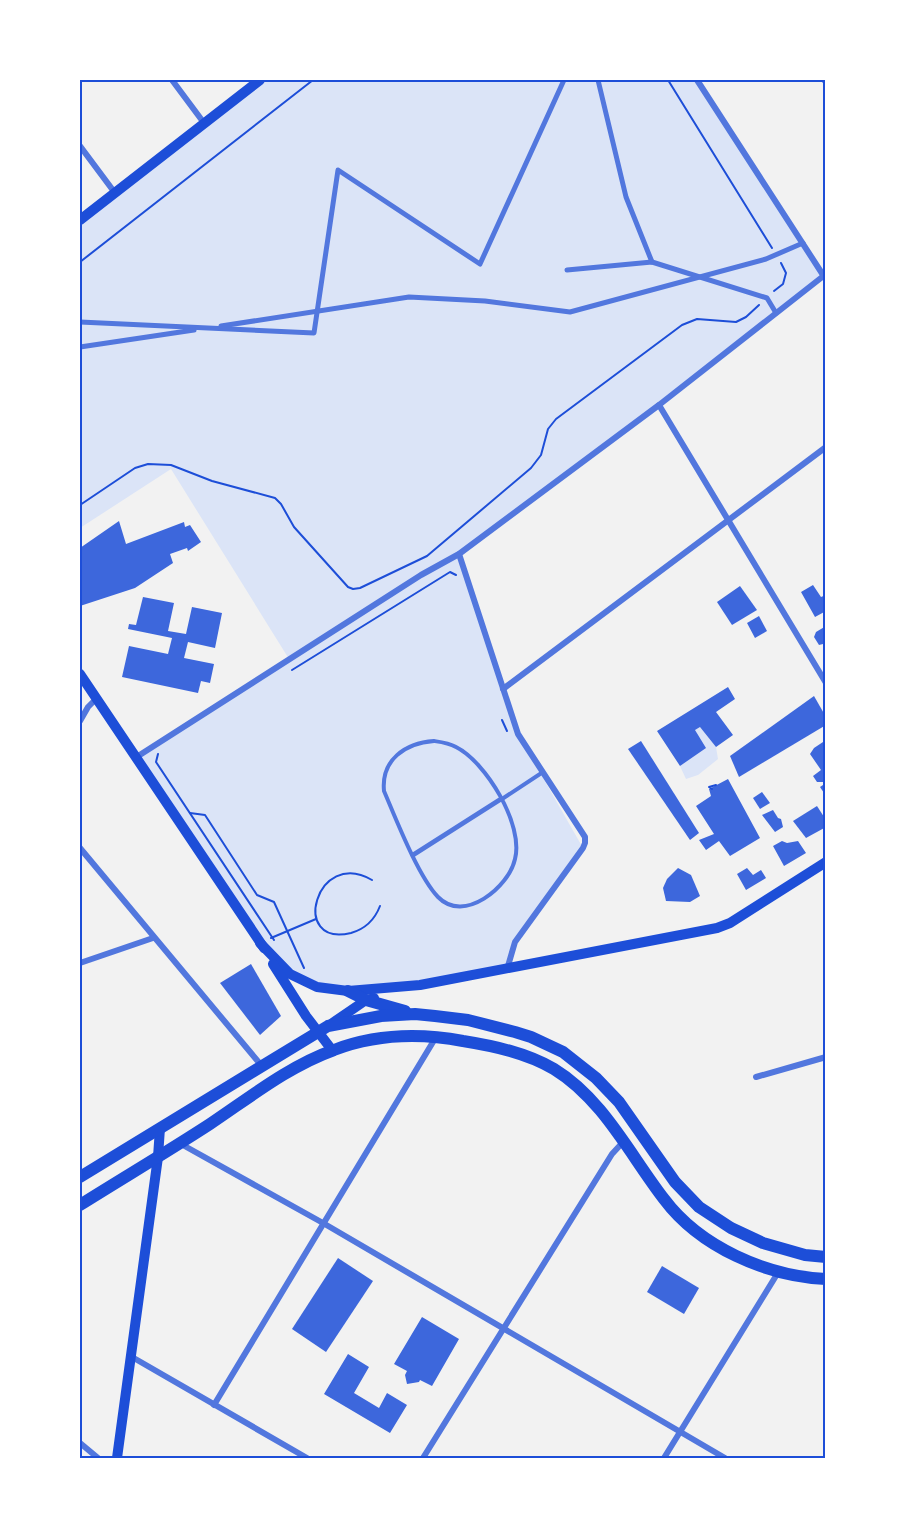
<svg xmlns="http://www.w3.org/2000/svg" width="905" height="1538" viewBox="0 0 905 1538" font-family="'IBM Plex Sans',sans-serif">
  <rect width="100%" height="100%" fill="#f2f2f2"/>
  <g fill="#dbe4f7">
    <polygon points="260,80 697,80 824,276 459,554 518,734 583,848 515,942 508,966 420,985 317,987 280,965 135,758 289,659 171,469 80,528 80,220"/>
    <polygon points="700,727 716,747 718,759 698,775 686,779 680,766 705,748 695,730"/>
  </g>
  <g fill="#3d67dc">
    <polygon points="119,521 126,544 184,522 185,527 190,525 201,542 188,551 187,548 170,554 173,563 135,588 80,606 80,548"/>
    <polygon points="813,585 821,597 826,595 826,611 815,617 801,592"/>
    <polygon points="740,586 757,610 732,625 717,602"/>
    <polygon points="143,597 174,603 168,631 186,634 192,607 222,613 215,648 188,642 184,658 214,664 210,683 201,681 198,693 122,677 129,646 168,654 172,638 128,629 129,624 136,625"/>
    <polygon points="759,616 767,631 755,638 747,623"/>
    <polygon points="826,626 826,648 823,644 819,645 814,637 816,632"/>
    <polygon points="728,687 735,699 716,712 733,735 716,747 700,727 695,730 706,748 680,766 657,731"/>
    <polygon points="814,696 826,717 826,725 739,777 730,756"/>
    <polygon points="826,740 826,782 817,782 813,776 821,770 810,754 814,748"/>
    <polygon points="641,741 699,833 690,840 628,749"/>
    <polygon points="728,779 760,838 730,856 719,841 706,850 699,840 714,834 696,806 711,796 709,789"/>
    <polygon points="826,783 826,796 820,787"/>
    <polygon points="762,792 770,803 760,809 753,798"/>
    <polygon points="817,806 826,820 826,827 806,838 793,821"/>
    <polygon points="773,810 778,818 781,819 783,827 775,832 762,815"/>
    <polygon points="782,841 787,843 798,841 806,853 784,866 773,846"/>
    <polygon points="678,868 691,875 700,896 690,902 666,901 663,888 667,879"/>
    <polygon points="747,868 753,875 761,870 766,878 746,890 737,874"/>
    <polygon points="251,964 281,1016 260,1035 220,983"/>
    <polygon points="338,1258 373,1281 326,1352 292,1329"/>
    <polygon points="662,1266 699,1288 684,1314 647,1292"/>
    <polygon points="422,1317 459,1339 432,1386 420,1380 419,1382 407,1384 405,1375 407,1371 394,1364"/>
    <polygon points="348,1354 369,1367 354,1393 379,1408 387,1393 407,1405 390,1433 324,1394"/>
  </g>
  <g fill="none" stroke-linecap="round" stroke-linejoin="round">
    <g stroke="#1d4ed8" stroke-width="2">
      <polyline points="668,80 772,248"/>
      <polyline points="80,262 313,80"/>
      <polyline points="774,291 783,284 786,273 781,263"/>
      <polyline points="80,505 135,468 148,464 171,465 212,481 275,498 281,504 294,527 348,587 353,589 360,588 427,556 531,468 541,455 548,429 556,419 682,325 697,319 736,322 746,317 759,305"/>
      <polyline points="292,670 450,572 456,575"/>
      <polyline points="502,720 507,731"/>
      <polyline points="158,754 156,762 274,940"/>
      <polyline points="712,789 709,787 716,785"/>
      <polyline points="190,813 205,815 257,895 274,902 304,968"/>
      <path d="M372,880C316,847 289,948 351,933C365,929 375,919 380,906"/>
      <polyline points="271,938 316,919"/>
    </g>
    <g stroke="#5277de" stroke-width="4">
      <path d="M434,741C441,742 449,743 456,747C486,762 524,825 515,859C509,887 464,924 438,897C418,876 396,819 384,791C381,760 405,743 434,741Z"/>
      <polyline points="502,799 543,772"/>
    </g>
    <g stroke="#5277de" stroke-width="5">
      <polyline points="598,80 626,197 652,262"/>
      <polyline points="567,270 652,262 767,298 776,313"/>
      <polyline points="80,322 314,333 338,170 480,264 564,80"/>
      <polyline points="221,326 409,297 485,301 570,312 766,259 803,243"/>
      <polyline points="80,347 194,330"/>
      <polyline points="413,855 501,799"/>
    </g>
    <g stroke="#5277de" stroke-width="6">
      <polyline points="172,80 204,123"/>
      <polyline points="697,80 825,278"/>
      <polyline points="824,80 826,82"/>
      <polyline points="80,146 115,193"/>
      <polyline points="659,405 826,683"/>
      <polyline points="459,554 518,734 585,837 585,843 583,848 515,942 508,966"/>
      <polyline points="503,689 826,447"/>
      <polyline points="80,721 88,707 96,699"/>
      <polyline points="135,758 421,575 459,554 659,405 826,274"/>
      <polyline points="80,848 261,1065"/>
      <polyline points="80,963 153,938"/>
      <polyline points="756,1077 826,1057"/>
      <polyline points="181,1144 323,1223 725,1458"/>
      <polyline points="132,1357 307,1458"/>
      <polyline points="214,1405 436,1037"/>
      <polyline points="80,1443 98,1458"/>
      <polyline points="423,1458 612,1154 624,1141"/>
      <polyline points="664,1458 779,1271"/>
    </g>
    <g stroke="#1d4ed8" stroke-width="10">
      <polyline points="80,220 260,80"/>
      <polyline points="80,674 264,948"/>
      <polyline points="260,943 290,974 317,987 348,991 420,985 717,928 730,923 826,862"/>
      <polyline points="273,964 306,1016 332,1050"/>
      <polyline points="331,1024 366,1000 374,998"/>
      <polyline points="117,1458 158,1157 160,1128"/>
    </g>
    <g stroke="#1d4ed8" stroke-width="12">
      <polyline points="348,991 366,1000 405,1011"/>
      <polyline points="80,1177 328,1026 381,1016 415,1014 435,1016 468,1020 515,1032 531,1037 563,1052 596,1078 619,1102 675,1182 699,1207 731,1228 763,1243 805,1255 826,1257"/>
      <path d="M80,1205C123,1178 167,1152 210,1124C249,1098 289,1066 334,1050C376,1034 420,1033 463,1041C494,1046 527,1053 554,1069C603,1099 630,1155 664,1199C700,1247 766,1276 826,1279"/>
    </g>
  </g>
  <rect width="905" height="1538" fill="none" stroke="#ffffff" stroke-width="162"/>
  <rect x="81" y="81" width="743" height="1376" fill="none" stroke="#1d4ed8" stroke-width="2"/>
</svg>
